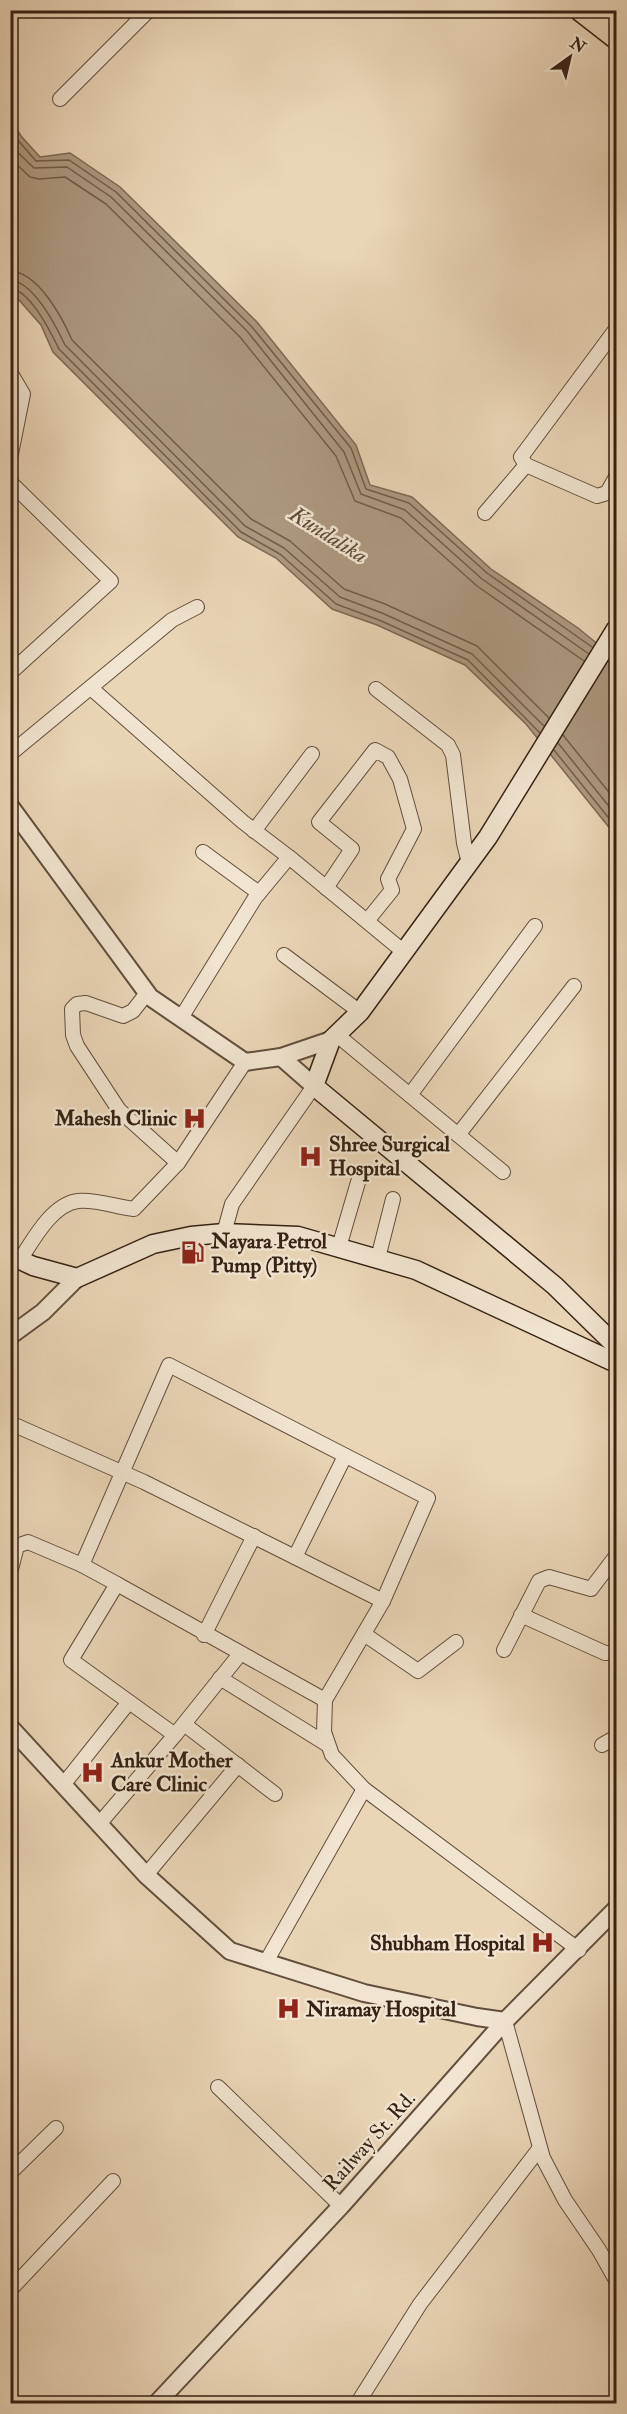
<svg xmlns="http://www.w3.org/2000/svg" width="627" height="2414" viewBox="0 0 627 2414" font-family="'IM FELL Double Pica',serif">
  <rect width="100%" height="100%" fill="#ead5b7"/>
  <filter id="stains"><feTurbulence type="fractalNoise" baseFrequency=".00333" numOctaves="4"/><feColorMatrix values="0 0 0 0 .2 0 0 0 0 .09 0 0 0 0 .02 0 0 0 .5 -.17"/></filter>
  <radialGradient id="worn" r=".72"><stop offset=".6" stop-color="#630" stop-opacity="0"/><stop offset="1" stop-color="#630" stop-opacity=".3"/></radialGradient>
  <polygon fill="#ad9880" stroke="#7d6855" stroke-width="1.5" points="10,118 21,136 40,157 70,153 120,187 257,322 356,445 370,485 412,497 491,569 578,628 616,659 616,836 526,724 465,665 377,625 332,609 276,558 238,537 53,352 41,325 11,291"/>
  <g fill="none" stroke-linecap="round" stroke-linejoin="round">
    <g stroke="#725c4a" stroke-width="1.5">
      <polyline points="10,131 36,161 69,160 116,192 252,327 351,448 366,489 409,503 487,573 592,647"/>
      <polyline points="10,145 34,168 67,167 111,197 247,331 344,452 361,494 405,510 482,579 589,654"/>
      <polyline points="10,158 30,177 39,179 65,177 106,204 240,337 336,456 355,501 401,518 477,586 584,661"/>
      <path d="M10,271C38,272 62,317 72,340L251,519L290,541L344,589L385,604L477,646L549,718"/>
      <path d="M10,280C34,282 56,326 65,345L245,526L284,548L340,597L382,613L472,654L544,726"/>
      <path d="M10,288C31,291 51,333 59,349L241,532L280,554L336,604L379,620L468,660L540,733"/>
      <polyline points="563,735 616,801"/>
      <polyline points="558,743 616,815"/>
      <polyline points="554,750 616,827"/>
    </g>
    <defs>
      <g id="minor">
        <polyline points="60,99 149,10"/>
        <polyline points="616,329 521,457 526,465 597,496 607,493 616,477"/>
        <polyline points="10,372 23,394 10,459"/>
        <polyline points="10,482 111,581 10,673"/>
        <polyline points="485,513 526,465"/>
        <polyline points="92,689 243,822 289,857"/>
        <polyline points="376,689 448,745 453,755 464,843 469,863"/>
        <polyline points="10,754 172,620 197,607"/>
        <polyline points="254,831 312,754"/>
        <polyline points="203,852 259,893"/>
        <polyline points="326,888 352,849 319,822 375,750 388,757 400,779 414,829 388,879 392,890 367,921"/>
        <polyline points="284,955 360,1012"/>
        <polyline points="147,993 133,1011 123,1016 86,1003 77,1004 72,1009 73,1035 77,1046 119,1110 178,1163"/>
        <polyline points="181,1018 255,898 289,857 404,952"/>
        <polyline points="337,1035 503,1172"/>
        <polyline points="410,1095 535,926"/>
        <polyline points="458,1135 574,986"/>
        <polyline points="224,1233 232,1204 314,1086"/>
        <polyline points="339,1247 361,1172"/>
        <polyline points="378,1258 393,1199"/>
        <path d="M20,1260C33,1240 52,1204 78,1201C95,1199 117,1207 134,1209L178,1163L245,1062"/>
        <polyline points="10,1423 144,1482 383,1601"/>
        <polyline points="295,1557 345,1456"/>
        <polyline points="82,1565 169,1365 428,1498 383,1601 325,1700 117,1584 71,1660 175,1735"/>
        <polyline points="10,1573 17,1546 28,1542 82,1565 117,1584"/>
        <polyline points="521,1615 605,1653 616,1653"/>
        <polyline points="364,1634 418,1671 456,1642"/>
        <polyline points="204,1635 254,1536"/>
        <polyline points="504,1650 539,1581 549,1577 591,1589 616,1556"/>
        <polyline points="220,1678 328,1745"/>
        <polyline points="325,1700 324,1732 332,1755 364,1789 579,1950"/>
        <polyline points="184,1724 275,1794"/>
        <polyline points="602,1745 616,1737"/>
        <polyline points="63,1785 129,1702"/>
        <polyline points="100,1823 175,1735 240,1654"/>
        <polyline points="146,1875 238,1765"/>
        <polyline points="266,1962 364,1789"/>
        <polyline points="505,2021 543,2158 565,2200 599,2250 616,2280"/>
        <polyline points="218,2087 341,2206"/>
        <polyline points="10,2173 56,2128"/>
        <polyline points="10,2290 113,2181"/>
        <polyline points="357,2404 420,2304 539,2149"/>
      </g>
      <g id="tertiary">
        <polyline points="10,806 150,997 245,1062 281,1057 331,1040"/>
        <polyline points="281,1057 314,1086"/>
        <polyline points="10,1336 43,1312 77,1278"/>
        <polyline points="10,1727 146,1875 230,1951 364,1993 477,2017 505,2021"/>
        <polyline points="156,2404 341,2206 505,2021 616,1909"/>
      </g>
      <g id="secondary">
        <polyline points="616,629 488,837 360,1012 331,1040 314,1086 555,1286 616,1346"/>
        <polyline points="10,1255 33,1266 77,1278 153,1244 191,1236 224,1233 298,1236 416,1270 616,1363"/>
      </g>
      <g id="primary">
        <polyline points="580,10 616,38"/>
        <polyline points="605,10 616,19"/>
      </g>
    </defs>
    <use href="#minor" stroke="#634e3d" stroke-width="16"/>
    <use href="#tertiary" stroke="#634e3d" stroke-width="20"/>
    <use href="#secondary" stroke="#362114" stroke-width="21"/>
    <use href="#primary" stroke="#362114" stroke-width="24"/>
    <use href="#minor" stroke="#f1e4d0" stroke-width="14"/>
    <use href="#tertiary" stroke="#f1e4d0" stroke-width="16"/>
    <use href="#secondary" stroke="#f1e4d0" stroke-width="18"/>
    <use href="#primary" stroke="#ead5b7" stroke-width="21"/>
  </g>
  <defs>
    <symbol id="hospital-bare" viewBox="-9 -9 18 18"><path d="M-5-5h3v3.5h4V-5h3V5h-3V1.5h-4V5h-3Z" fill="#8f2418" stroke="#f1e4d0" stroke-width="2.5" paint-order="stroke"/></symbol>
    <symbol id="fuel-bare" viewBox="-9 -9 18 18"><path d="M-5.5-6h7V0h2V4h1.3V-2.5L3-4.5l.8-.8L6-3V5H2.5V1h-1V6h-7ZM-4.2-4.7v3.2H.2V-4.7Z" fill="#8f2418" stroke="#f1e4d0" stroke-width="2.5" paint-order="stroke"/></symbol>
  </defs>
  <g fill-rule="evenodd">
    <use href="#hospital-bare" x="178" y="1102" width="33" height="33"/>
    <use href="#hospital-bare" x="294" y="1140" width="33" height="33"/>
    <use href="#fuel-bare" x="176" y="1236" width="33" height="33"/>
    <use href="#hospital-bare" x="76" y="1756" width="33" height="33"/>
    <use href="#hospital-bare" x="526" y="1926" width="33" height="33"/>
    <use href="#hospital-bare" x="272" y="1992" width="33" height="33"/>
  </g>
  <g text-anchor="middle" stroke-width="5" stroke-linejoin="round" paint-order="stroke">
    <g font-size="21" font-weight="bold" fill="#362114" stroke="#f1e4d0" text-anchor="start">
      <text x="177" y="1125" text-anchor="end">Mahesh Clinic</text>
      <text x="329" y="1151">Shree Surgical<tspan x="329" dy="24">Hospital</tspan></text>
      <text x="211" y="1248">Nayara Petrol<tspan x="211" dy="24">Pump (Pitty)</tspan></text>
      <text x="111" y="1767">Ankur Mother<tspan x="111" dy="24">Care Clinic</tspan></text>
      <text x="525" y="1950" text-anchor="end">Shubham Hospital</text>
      <text x="306" y="2016">Niramay Hospital</text>
    </g>
    <g font-size="21" fill="#362114" stroke="#f1e4d0">
      <text transform="translate(369 2141) rotate(-48)" y="7">Railway St. Rd.</text>
    </g>
    <g font-size="22" font-style="italic" fill="#604b3a" stroke="#f1e4d0">
      <text transform="translate(329 534) rotate(32)" y="8">Kundalika</text>
    </g>
  </g>
  <rect width="627" height="2414" fill="none" stroke="#ead5b7" stroke-width="36"/>
  <rect x="12" y="12" width="603" height="2390" fill="none" stroke="#362114" stroke-width="3"/>
  <rect x="18" y="18" width="591" height="2378" fill="none" stroke="#362114" stroke-width="1.5"/>
  <g transform="translate(570 57) rotate(34)" stroke="#f1e4d0" stroke-width="4.5" paint-order="stroke">
  <path d="M0-4.5L10 22L0 15L-10 22Z" fill="#362114"/>
  <text y="-9" font-size="16" font-weight="bold" text-anchor="middle" fill="#362114">N</text>
  </g>
  <rect width="100%" height="100%" filter="url(#stains)"/>
  <rect width="100%" height="100%" fill="url(#worn)"/>
</svg>
